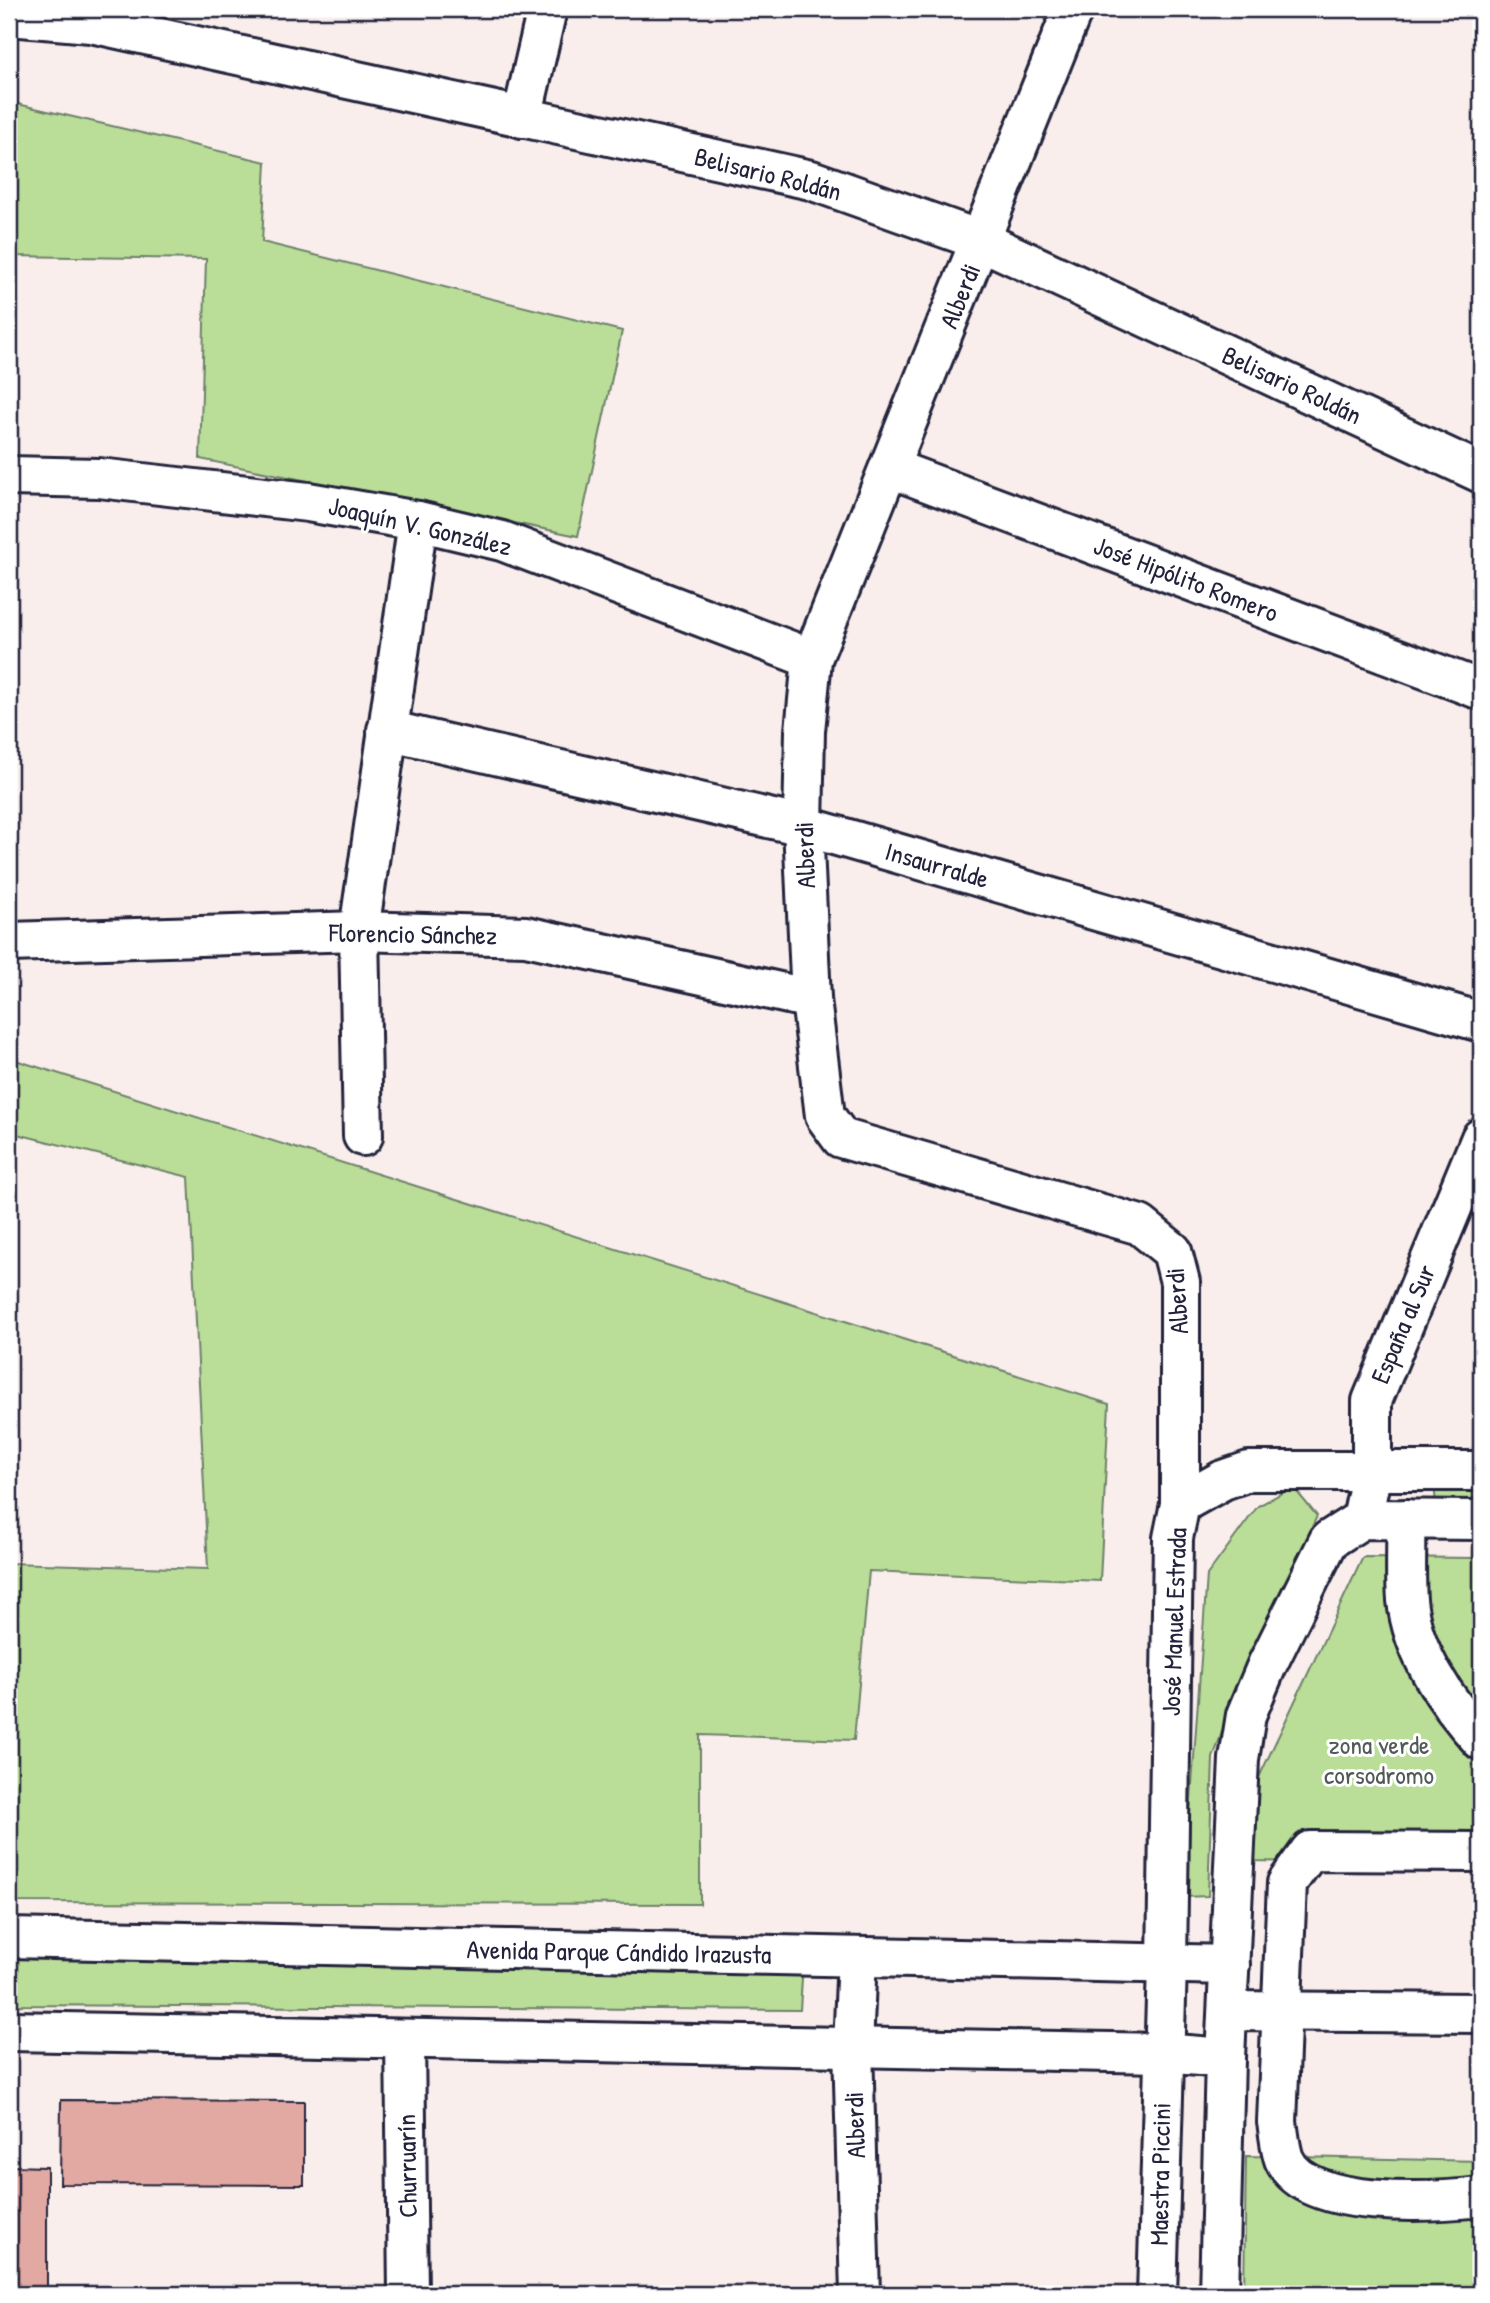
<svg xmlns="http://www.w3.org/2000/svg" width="1490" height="2303" viewBox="0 0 1490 2303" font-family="'Patrick Hand',sans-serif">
  <rect width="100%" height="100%" fill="#f9eeec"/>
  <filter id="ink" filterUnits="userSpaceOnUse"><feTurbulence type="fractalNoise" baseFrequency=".0143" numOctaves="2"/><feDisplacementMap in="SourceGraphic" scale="14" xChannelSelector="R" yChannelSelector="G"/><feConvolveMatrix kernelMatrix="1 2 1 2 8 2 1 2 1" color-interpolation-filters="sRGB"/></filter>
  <g filter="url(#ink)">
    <g fill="#bade98" stroke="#6e806a" stroke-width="2">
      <polygon points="9,102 266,162 262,242 622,331 578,536 200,459 206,259 9,256"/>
      <polygon points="9,1058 1109,1404 1100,1581 869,1571 854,1740 700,1735 700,1904 9,1902 9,1563 208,1569 189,1177 9,1132"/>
      <polygon points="1434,1480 1481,1481 1481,1506 1436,1506"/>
      <polygon points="1293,1487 1317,1516 1236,1693 1213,1758 1208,1896 1184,1897 1207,1575 1258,1506"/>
      <polygon points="1363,1557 1481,1558 1481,1864 1251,1861 1253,1790"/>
      <polygon points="9,1945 804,1947 800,2010 9,2005"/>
      <polygon points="1246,2156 1481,2161 1481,2294 1244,2294"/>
    </g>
    <g fill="#e2a8a2" stroke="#22223b" stroke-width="2">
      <polygon points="61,2100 304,2101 304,2185 60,2184"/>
      <polygon points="9,2166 47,2167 47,2294 9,2294"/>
    </g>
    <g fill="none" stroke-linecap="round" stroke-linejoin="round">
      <defs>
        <g id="street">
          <polyline points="1073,9 812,659 805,731 803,826 811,999 825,1116 841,1138 1140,1225 1172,1251 1180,1282 1180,1504"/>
          <polyline points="9,16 91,23 811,180 982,241 1481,473"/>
          <polyline points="522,118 547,9"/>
          <polyline points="890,468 1481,690"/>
          <polyline points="9,476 99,478 308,502 418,521 502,541 812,659"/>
          <polyline points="387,730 803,826 1481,1022"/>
          <polyline points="9,942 359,931 526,936 811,999"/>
          <polyline points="363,1136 359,931 418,521"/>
          <polyline points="1362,1519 1372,1471 1372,1401 1481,1138"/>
          <path d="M1406,1519C1407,1546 1405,1574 1407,1600C1412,1652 1447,1703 1481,1740"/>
          <path d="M1481,1852L1310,1851L1287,1883L1277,2122C1279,2133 1280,2148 1284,2159C1306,2211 1435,2202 1481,2197"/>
          <polyline points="857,1957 853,2047 860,2294"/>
          <polyline points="1228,2011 1481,2013"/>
          <polyline points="405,2039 408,2294"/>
        </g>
        <g id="secondary">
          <polyline points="9,1938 1230,1965"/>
          <polyline points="9,2031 1162,2053 1225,2058"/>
          <polyline points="1157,2294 1167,1965 1173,1538 1180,1504 1223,1480 1249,1471 1481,1471"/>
          <polyline points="1219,2294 1225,2058 1239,1759 1246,1715 1267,1665 1329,1540 1362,1519 1481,1520"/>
        </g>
      </defs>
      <use href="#street" stroke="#22223b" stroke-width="44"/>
      <use href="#secondary" stroke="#22223b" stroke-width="44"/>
      <use href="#street" stroke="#fff" stroke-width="38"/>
      <use href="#secondary" stroke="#fff" stroke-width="38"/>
    </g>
  </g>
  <g text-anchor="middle" stroke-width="6" stroke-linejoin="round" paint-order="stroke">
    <g font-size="26" fill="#22223b" stroke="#fff">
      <text transform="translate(768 174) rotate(14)" y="9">Belisario Roldán</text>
      <text transform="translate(960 296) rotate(-68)" y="9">Alberdi</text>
      <text transform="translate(1292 385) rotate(25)" y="9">Belisario Roldán</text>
      <text transform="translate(420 526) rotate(13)" y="9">Joaquín V. González</text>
      <text transform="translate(1186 579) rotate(21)" y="9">José Hipólito Romero</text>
      <text transform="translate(805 855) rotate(-92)" y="9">Alberdi</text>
      <text transform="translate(937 865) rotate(16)" y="9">Insaurralde</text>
      <text transform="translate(413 934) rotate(1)" y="9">Florencio Sánchez</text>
      <text transform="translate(1177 1301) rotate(-94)" y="9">Alberdi</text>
      <text transform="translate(1403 1324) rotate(-67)" y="9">España al Sur</text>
      <text transform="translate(1174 1622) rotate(-88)" y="9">José Manuel Estrada</text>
      <text transform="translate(619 1952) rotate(1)" y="9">Avenida Parque Cándido Irazusta</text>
      <text transform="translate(855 2125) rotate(-92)" y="9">Alberdi</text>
      <text transform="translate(407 2166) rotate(-91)" y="9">Churruarín</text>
      <text transform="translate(1160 2174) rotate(-89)" y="9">Maestra Piccini</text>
    </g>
    <g font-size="26" fill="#505a57" stroke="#fff">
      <text x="1379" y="1754">zona verde<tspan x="1379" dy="30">corsodromo</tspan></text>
    </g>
  </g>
  <rect width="1490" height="2303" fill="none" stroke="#fff" stroke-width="35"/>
  <rect x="18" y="18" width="1455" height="2268" fill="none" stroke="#22223b" stroke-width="2.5" filter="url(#ink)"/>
</svg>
